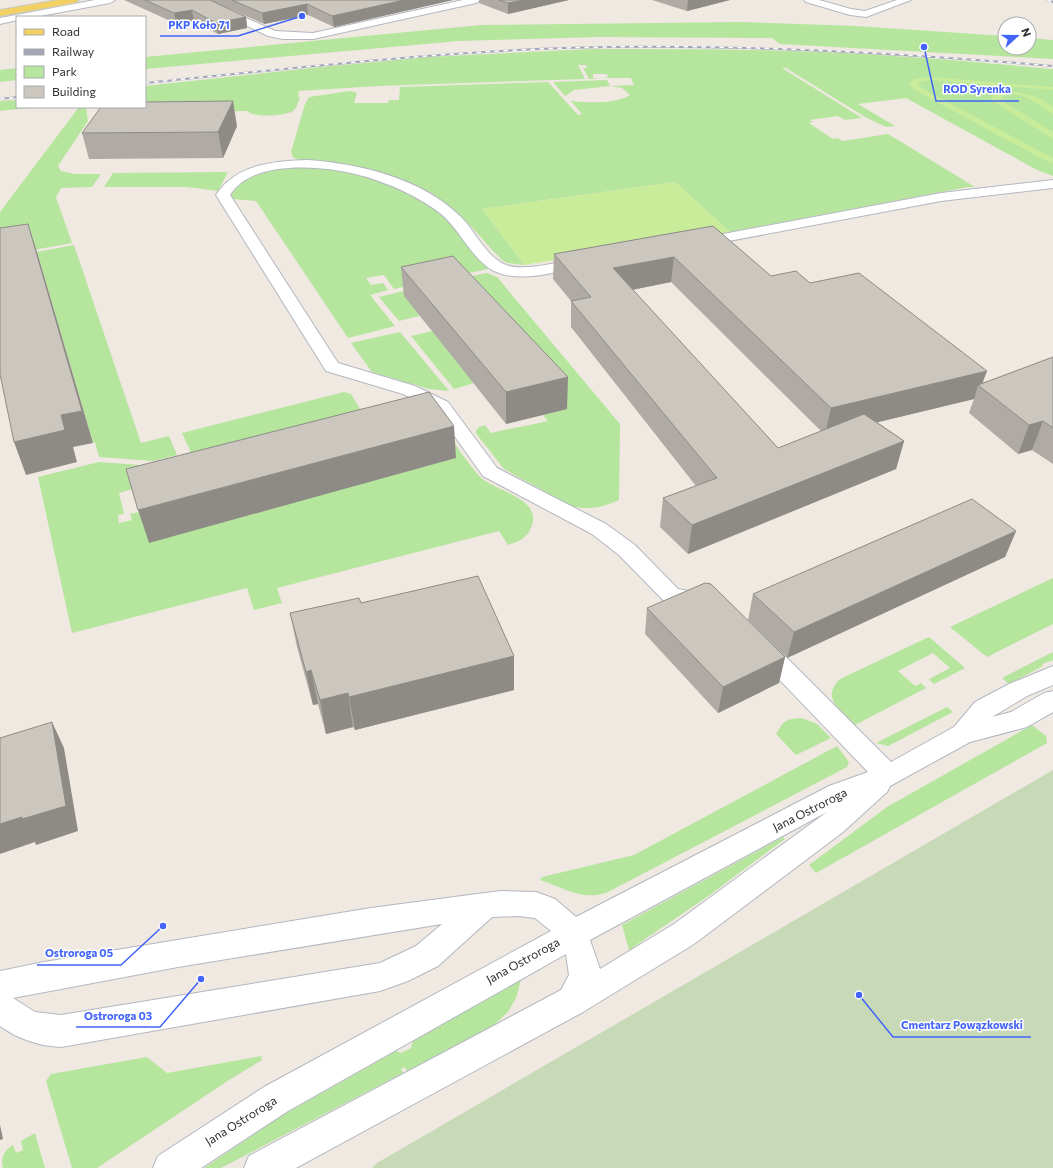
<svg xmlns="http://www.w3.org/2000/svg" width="1053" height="1168" viewBox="0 0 1053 1168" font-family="Commissioner,sans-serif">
  <rect width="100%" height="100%" fill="#efe9e1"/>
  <g fill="#b6e59e">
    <polygon points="740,22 856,26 1005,36 1005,48 1029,48 1029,38 1053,40 1053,59 780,44 772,38 599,37 459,41 145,69 145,57 481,25"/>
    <path d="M593,49C669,49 745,49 820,52C898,55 976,62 1053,69V176L1037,170L906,98L858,104L895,126L886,127L865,117L786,68H782L862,118L845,120L838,116L810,120L813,122L809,123L833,139L837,138L843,141L888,134L975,187H968L730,232L675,182L482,209L524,265L507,263L502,260C485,243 470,223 451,207C424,185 386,174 353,166C334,161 309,167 293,157L291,152L305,104L309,97L350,91L357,93L354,103H388L389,100H399L400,87L548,82L578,115L582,114L571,101C587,103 617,104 630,95L622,88L610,86L574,90L565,96L553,82L607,80L610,86L634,85L631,78H603L608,77L607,74H593V78L599,79H589L583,68H587L586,65H578L585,79L377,86L299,91L298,97H300C298,102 297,108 293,111C286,116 252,118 248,111L110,113L98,109L107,107H145V86L321,67L428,57Z"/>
    <polygon points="17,68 17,80 0,82 0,70"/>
    <polygon points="17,100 17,107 36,107 0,111 0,101"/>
    <polygon points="79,107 86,107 88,121 58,166 61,171 75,174 101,174 92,187 61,188 56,197 57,200 72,243 0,256 0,212"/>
    <path d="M291,167C303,167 315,167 327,168C369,173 418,192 449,221C463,235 475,253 488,269L394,289L384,275L366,278L371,285L383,283L388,290L370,295L395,326L348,338L256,201L233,199L228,195C241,175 268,170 291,167Z"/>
    <polygon points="228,172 218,191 187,187 104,187 113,173"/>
    <polygon points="74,245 141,443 169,436 177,455 153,461 99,457 95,442 93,443 37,252"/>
    <path d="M487,273L497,277L620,424L619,500C603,507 589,511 571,506L504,469L475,432L479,427L485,425L491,433C510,428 528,426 548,421L543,415L567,408L432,284Z"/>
    <polygon points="420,287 419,316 399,321 379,297"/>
    <polygon points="432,331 474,383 454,389 411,336"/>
    <polygon points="400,332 449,391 429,389 372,372 351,343"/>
    <polygon points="344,392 351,394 362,412 193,457 182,433"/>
    <path d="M432,410C446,430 464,459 480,477C494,491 544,498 531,528C527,538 518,542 508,545L499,531L277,588L282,603L254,610L247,588L72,633L38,477L99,462L153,466L133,489L119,493L124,514L118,515L119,523L132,520L130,514L139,512L149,542L455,458Z"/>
    <polygon points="1053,578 1053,624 987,657 950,627"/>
    <path d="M929,637L965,668L934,684L929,679L950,668L933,653L898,671L915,686L921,683L926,688L855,725C841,710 820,698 840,679Z"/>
    <polygon points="1053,652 1053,660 1042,664 1043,666 1009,684 1002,678"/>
    <polygon points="947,707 953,712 888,746 876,743"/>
    <path d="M802,718L817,724L831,738L796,755L776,734C784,720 786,719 802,718Z"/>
    <polygon points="1032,725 1046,736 1047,743 816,873 809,865 887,807"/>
    <path d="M837,746L849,762L847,767L608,892C582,902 564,887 540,880L542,877L634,855Z"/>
    <polygon points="783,837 785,839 707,897 629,950 622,925"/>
    <polygon points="521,980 516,998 508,1012 492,1027 407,1071 405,1067 401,1069 403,1073 221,1168 204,1168 281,1116 396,1051 401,1053 411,1048 413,1041"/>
    <polygon points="261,1056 262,1060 229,1080 97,1168 72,1168 46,1081 51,1074 147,1057 167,1073"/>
    <path d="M35,1133L45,1168H3C0,1158 5,1149 13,1145L16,1153L23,1150L21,1141Z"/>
  </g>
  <polygon fill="#c8d9b8" points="1053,770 1053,1168 372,1168 377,1163"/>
  <g fill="#c9ec9a">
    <polygon points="931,77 1053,87 1053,90 931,80 922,81 918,84 921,88 1053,158 1053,163 1044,160 913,89 909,85 914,79"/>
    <path d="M1016,92L1038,97L1053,107V114C1043,107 1011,83 1001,100L1053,132V139L991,100V98L996,94Z"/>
    <polygon points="675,182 730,232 524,265 482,209"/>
  </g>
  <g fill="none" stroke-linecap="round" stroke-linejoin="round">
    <defs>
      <g id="minor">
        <polygon points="95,0 115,0 110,3 35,17 17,17 17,20 0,24 0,18"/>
        <polygon points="193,0 206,0 275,31 313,33 463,0 481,0 476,3 313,39 283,39 268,36"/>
        <polygon points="804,0 819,0 851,9 865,11 897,0 911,0 866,17 850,15 806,2"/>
        <path d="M308,160C361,164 421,178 461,217C476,232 486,257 506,265C526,272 563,261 584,257L589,258L591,261L589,264C561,271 521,284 494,271C472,260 460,229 440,213C420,198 397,187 373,179C336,166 254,156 230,195L338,363L415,386L448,402L497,468L606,524L635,545L678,589L711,595L714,600L711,605L703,608L664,601L619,555L592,534L483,476L436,410L403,394L326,371L216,195C236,164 274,161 308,160Z"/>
        <polygon points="1053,180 1053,188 941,201 697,247 692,246 690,243 692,240 697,239 941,193"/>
        <path d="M761,638L769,640L891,762L954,727L975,702L1009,684L1053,666V685L1027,696L992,717L1011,712L1044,693L1053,691V712L1027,727L970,742L890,786L887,792L843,832L694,944L583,1012L296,1168H244L249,1156L561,990L569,975L566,954L288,1111L201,1168H153L158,1156L264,1087L551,931L535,918L518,916L492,917L438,966L408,981L380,991L61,1047C39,1046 18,1039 0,1026V971L44,962L371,908L500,891L536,892L555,899L576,917L829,786L868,772L753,652L749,646L753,640ZM827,812L674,924L600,969L590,940ZM442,924L416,946L380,963L61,1015L35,1012L13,998L178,967Z"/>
      </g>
      <polygon id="major" points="58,0 79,0 74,3 0,16 0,10"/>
    </defs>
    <use href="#minor" stroke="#b4b7c1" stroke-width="2"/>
    <use href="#major" stroke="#c9c9c9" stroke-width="2"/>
    <use href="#minor" fill="#fff" fill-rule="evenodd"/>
    <use href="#major" fill="#f2d163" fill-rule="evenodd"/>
    <defs>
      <g id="rail">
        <polyline points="1047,0 1053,2"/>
        <path d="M145,83C284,69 424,53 564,48C727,43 890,52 1053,66"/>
        <polyline points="0,99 17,97"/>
      </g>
    </defs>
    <use href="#rail" stroke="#a3a6b8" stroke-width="2"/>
    <use href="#rail" stroke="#fff" stroke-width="1.5" stroke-dasharray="4.5" stroke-linecap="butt"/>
  </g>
  <g fill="#afaba4" fill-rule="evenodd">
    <polygon points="124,0 453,0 334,27 308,15 264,24 224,6 246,17 247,28 218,34 194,21 177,24"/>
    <polygon points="479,0 569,0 508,14 479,3"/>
    <polygon points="652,0 730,0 687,11"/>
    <polygon points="237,126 223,158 89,159 82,133"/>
    <path d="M713,226L771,276L810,283L983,383L1053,357V464L1032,450L1018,454L969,413L974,399L877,422L904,441L896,469L688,554L660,527L663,498L696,486L571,327V301L553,279L554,254ZM671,282L821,431L778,448L632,290Z"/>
    <polygon points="401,267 567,409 506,424 404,296"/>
    <polygon points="1016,531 1005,557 787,658 748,620 753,594"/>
    <polygon points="361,603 514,690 355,730 353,727 326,734 318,704 313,705 297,647 290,613"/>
    <polygon points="647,608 785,657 779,683 718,713 645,634"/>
  </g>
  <g fill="#8e8b86">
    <polygon points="404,0 453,0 334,27 332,16"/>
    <polygon points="523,0 569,0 508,14 508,3"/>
    <polygon points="688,0 730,0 687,11"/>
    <polygon points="307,4 308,15 264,24 262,13"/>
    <polygon points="192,10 194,21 177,24 174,13"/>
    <polygon points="246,17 247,28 218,34 216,23"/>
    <polygon points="233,101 237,126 223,158 218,132"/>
    <polygon points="28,224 37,252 93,443 73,447 77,462 26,475 14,442 61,415"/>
    <polygon points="674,257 671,282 611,294 613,268"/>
    <polygon points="987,371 981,387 978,385 974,399 825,435 831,408"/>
    <polygon points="568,377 567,409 506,424 506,392"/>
    <polygon points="1043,421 1032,450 1018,454 1029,425"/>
    <polygon points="454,426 456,458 149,543 138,510"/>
    <polygon points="904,441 896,469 688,554 692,525"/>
    <polygon points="1016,531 1005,557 787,658 794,632"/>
    <polygon points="514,656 514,690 355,730 349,697"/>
    <polygon points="785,657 779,683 718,713 723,687"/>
    <polygon points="311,670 318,704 313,705 306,672"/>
    <polygon points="348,693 353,727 326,734 320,700"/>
    <polygon points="52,722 64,748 78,831 36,845 35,842 0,854 0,824"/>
    <polygon points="0,1125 3,1139 0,1140"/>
  </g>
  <g fill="#cbc7bf" stroke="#8e8b86">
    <polygon points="145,0 210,0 246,17 216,23 192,10 174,13"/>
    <polygon points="232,0 404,0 332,16 307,4 262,13"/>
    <polygon points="499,0 523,0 508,3"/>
    <polygon points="233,101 218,132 82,133 101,107 145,107 145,102"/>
    <polygon points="28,224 82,411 61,415 65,430 14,442 0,374 0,228"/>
    <polygon points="713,226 771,276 796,271 810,283 859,273 987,371 831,408 674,257 613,268 778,448 864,414 904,441 692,525 663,498 717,478 571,301 591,297 554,254"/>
    <polygon points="453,256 568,377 506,392 401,267"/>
    <polygon points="1053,357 1053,428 1043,421 1029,425 978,385"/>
    <polygon points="429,392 454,426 138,510 126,469"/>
    <polygon points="972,499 1016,531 794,632 753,594"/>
    <polygon points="478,576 514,656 349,697 348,693 320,700 311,670 306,672 290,613 359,598 361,603"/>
    <polygon points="705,583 711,584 785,657 723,687 647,608"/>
    <polygon points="52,722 66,806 22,819 22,817 0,824 0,738"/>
  </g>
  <g text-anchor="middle" stroke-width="3" stroke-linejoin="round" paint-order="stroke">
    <g font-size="12" fill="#2e2e2e" stroke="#fff">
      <text transform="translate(810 810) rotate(-27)" y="4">Jana Ostroroga</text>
      <text transform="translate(523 961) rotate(-29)" y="4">Jana Ostroroga</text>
      <text transform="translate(241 1121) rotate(-32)" y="4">Jana Ostroroga</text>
    </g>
  </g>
  <path fill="none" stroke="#4264fb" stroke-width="1.5" d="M302 16L238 36H160M924 47L936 101H1019M163 926L121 965H37M201 979L160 1027H76M859 995L893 1037H1031"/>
  <g fill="#4264fb" stroke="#fff" stroke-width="1.5">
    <circle cx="302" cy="16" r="4"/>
    <circle cx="924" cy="47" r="4"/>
    <circle cx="163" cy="926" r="4"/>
    <circle cx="201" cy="979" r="4"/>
    <circle cx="859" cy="995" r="4"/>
  </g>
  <g font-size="11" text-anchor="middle" font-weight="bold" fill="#4264fb" stroke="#fff" stroke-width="3" stroke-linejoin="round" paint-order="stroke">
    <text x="199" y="29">PKP Koło 71</text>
    <text x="977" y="93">ROD Syrenka</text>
    <text x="79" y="957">Ostroroga 05</text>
    <text x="118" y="1020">Ostroroga 03</text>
    <text x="962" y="1029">Cmentarz Powązkowski</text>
  </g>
  <rect x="16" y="16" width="130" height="92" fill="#ffffff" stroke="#ababab"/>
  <rect x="24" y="29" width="20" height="6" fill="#f2d163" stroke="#ababab"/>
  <text x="52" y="36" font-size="12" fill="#2e2e2e">Road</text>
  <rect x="24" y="49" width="20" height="6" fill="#a3a6b8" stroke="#ababab"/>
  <text x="52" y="56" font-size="12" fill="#2e2e2e">Railway</text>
  <rect x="24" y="66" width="20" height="12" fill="#b6e59e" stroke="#ababab"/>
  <text x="52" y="76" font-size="12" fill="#2e2e2e">Park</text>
  <rect x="24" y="86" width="20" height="12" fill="#cbc7bf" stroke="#ababab"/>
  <text x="52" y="96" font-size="12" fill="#2e2e2e">Building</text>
  <g transform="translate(1017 36) rotate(69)"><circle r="19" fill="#ffffff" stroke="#ababab"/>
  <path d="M0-3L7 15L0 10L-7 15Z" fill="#4264fb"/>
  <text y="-6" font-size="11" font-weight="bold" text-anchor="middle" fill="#2e2e2e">N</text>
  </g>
</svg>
